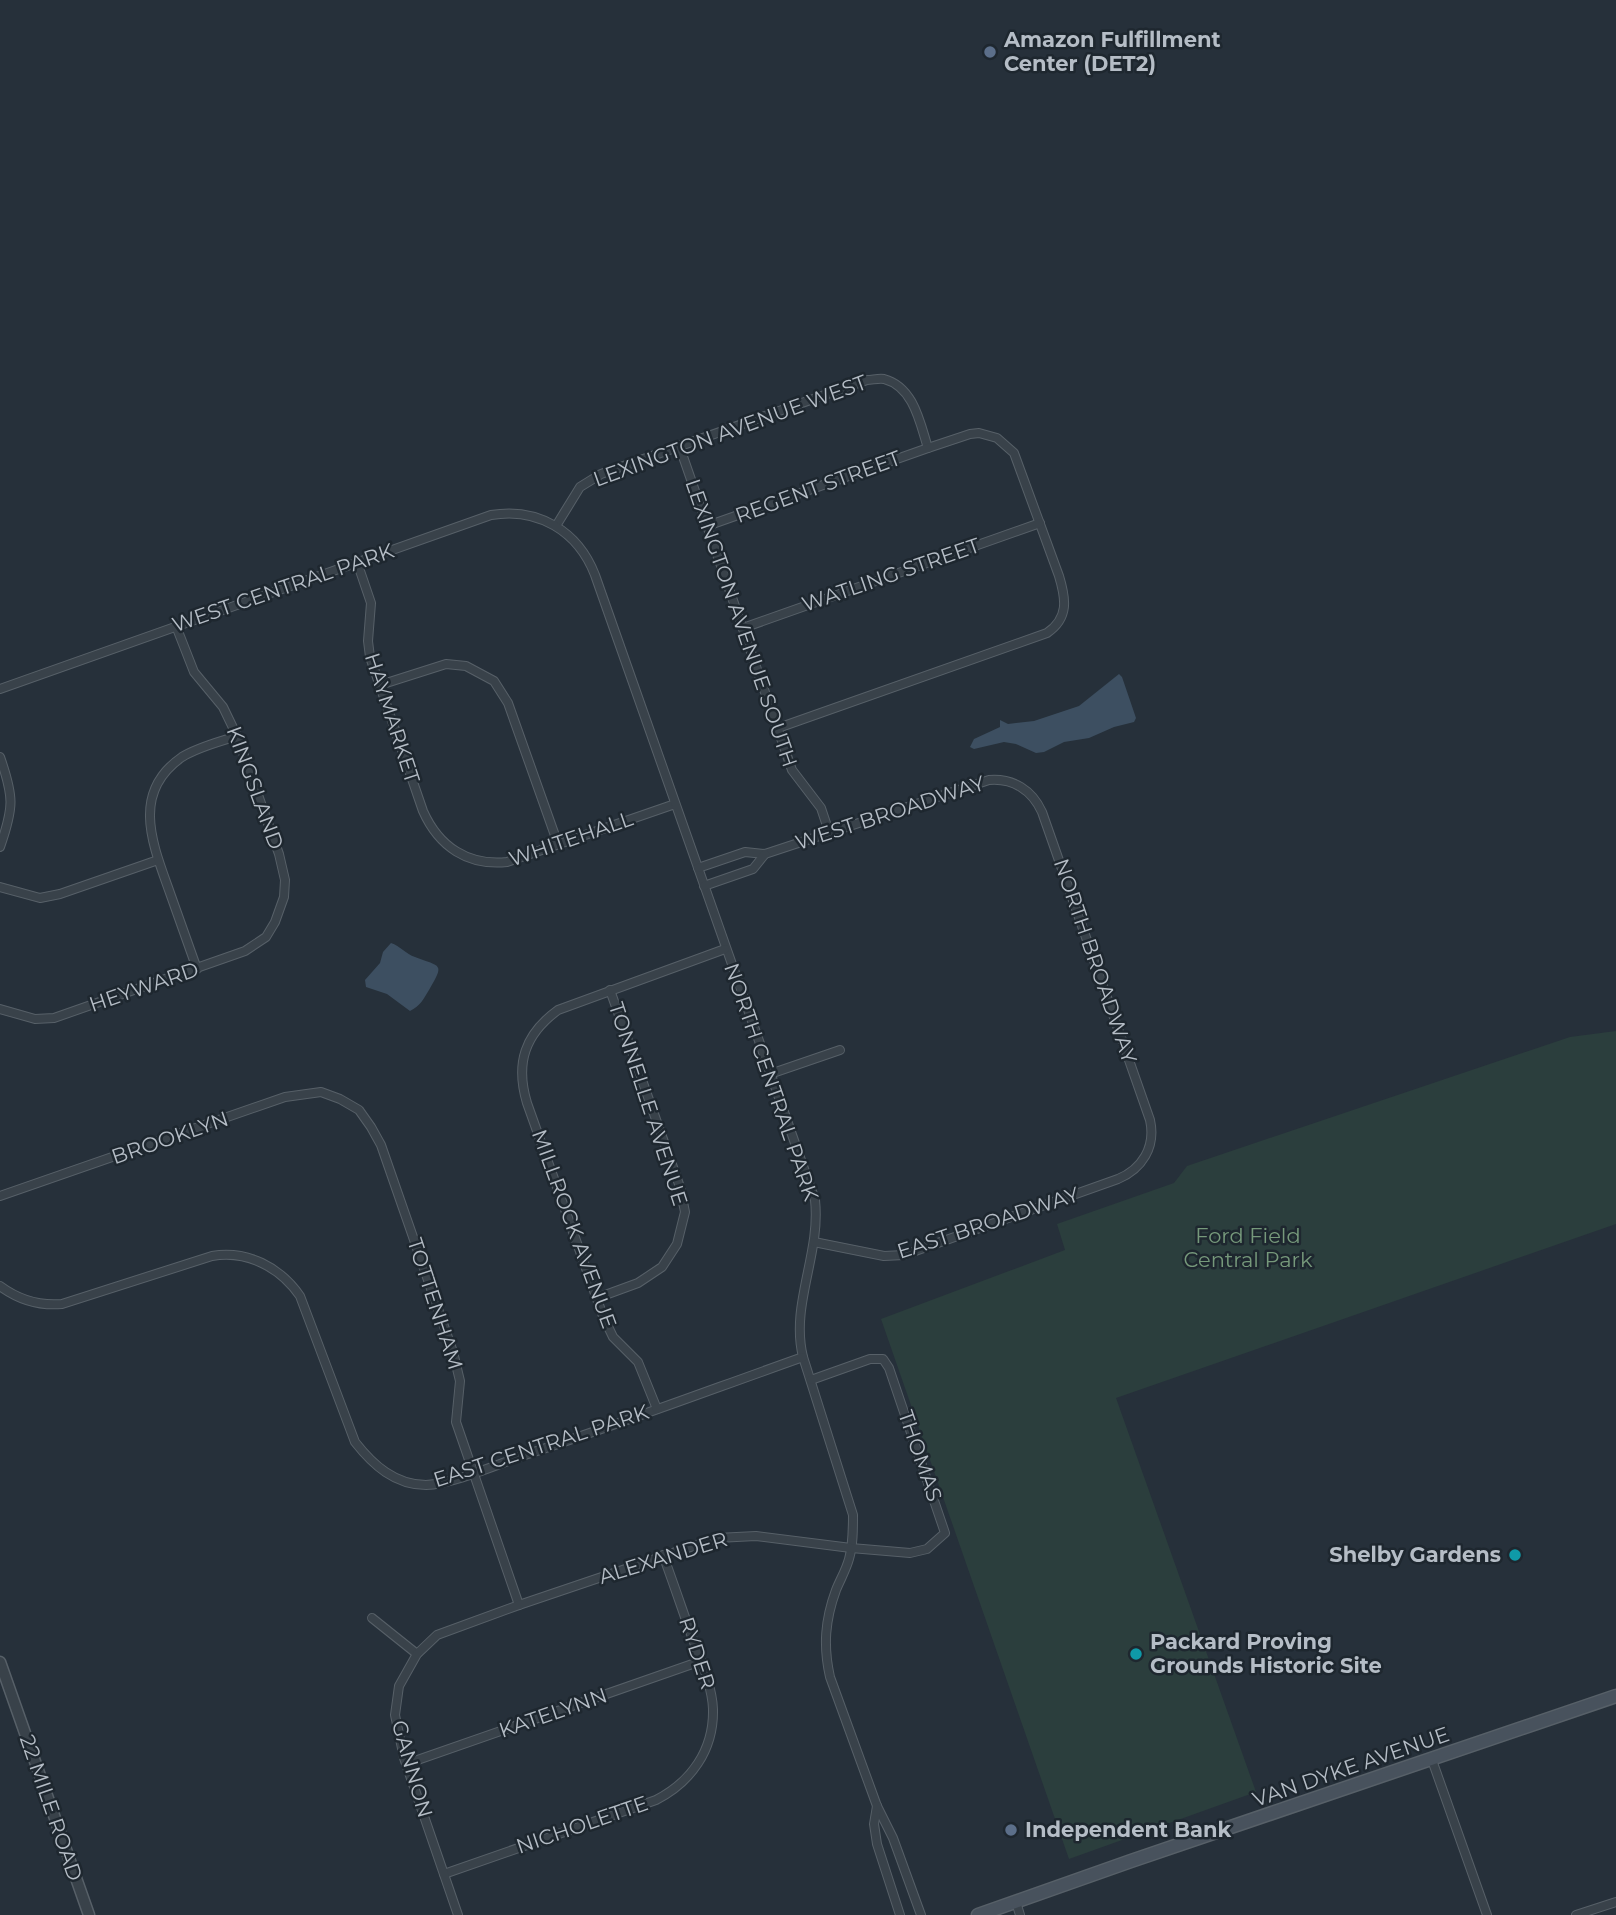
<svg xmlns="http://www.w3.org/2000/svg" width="1616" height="1915" viewBox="0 0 1616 1915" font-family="Montserrat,sans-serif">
  <rect width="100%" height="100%" fill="#26303a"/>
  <polygon fill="#2b3e3d" points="1616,1031 1616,1224 1116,1398 1256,1792 1069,1859 881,1319 1065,1250 1057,1224 1174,1183 1187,1166 1570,1037"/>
  <g fill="#3d4f61">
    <polygon points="1119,674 1122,677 1136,718 1134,722 1114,727 1089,738 1064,742 1044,752 1036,753 1016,744 1004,742 974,749 970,747 974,739 1000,727 1000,720 1008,724 1034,721 1079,706"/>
    <path d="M391,943C400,946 406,954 415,957C441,967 445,963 429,990C423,1000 420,1006 410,1011L387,994L366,987L365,980L380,963L383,952Z"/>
  </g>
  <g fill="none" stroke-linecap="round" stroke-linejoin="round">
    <defs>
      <g id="minor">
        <polyline points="679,445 792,770 821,808 829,832"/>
        <path d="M556,526L580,487L601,474L867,380C872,380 879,378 884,379C914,387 920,423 928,448"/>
        <path d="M707,526L928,448L970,434L979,433L997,438L1014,453L1059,576C1066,599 1069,618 1047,633L778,728"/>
        <path d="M357,562L371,603L368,641L370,657L423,811C439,847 468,866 507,862L675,804"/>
        <polyline points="743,628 1040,523"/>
        <polyline points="380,685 446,664 466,666 494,681 508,703 558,844"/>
        <path d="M0,689L491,515C538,507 578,531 595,575L815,1200C821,1254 790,1305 803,1357L853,1515C853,1530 853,1545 849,1559C846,1570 840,1580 836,1590C825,1620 823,1646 830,1677L877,1806L893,1838L921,1915"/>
        <path d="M0,757C14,797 14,807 0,847"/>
        <path d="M698,868L745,852L765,854L989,780C1013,778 1032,790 1042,812L1150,1120C1156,1147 1142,1169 1118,1179L904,1255L884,1256L814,1242"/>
        <polyline points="704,886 753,869 765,854"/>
        <polyline points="0,887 40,898 60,894 158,860"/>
        <path d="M197,969C188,943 179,918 170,893C153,845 130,793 182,757C198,747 219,742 237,736"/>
        <polyline points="0,1009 35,1019 54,1018 245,951 266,937 275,922 284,897 285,880 279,854 237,736 223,707 194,672 176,626"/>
        <polyline points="770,1074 840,1050"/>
        <polyline points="0,1196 285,1097 321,1092 340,1099 359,1110 371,1127 381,1145 453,1352 460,1381 456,1422 519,1605"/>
        <path d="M0,1286C19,1300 39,1306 62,1304L212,1256C247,1250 280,1267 300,1296L355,1442C373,1465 395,1485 426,1485C452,1484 496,1465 522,1456C617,1425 710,1390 803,1357"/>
        <polyline points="597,1298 638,1283 662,1267 677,1244 685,1212 680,1187 610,990"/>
        <path d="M657,1409L638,1362L613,1337L603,1316L527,1103C515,1063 525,1034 558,1010L725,949"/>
        <polyline points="372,1618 417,1654"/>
        <polyline points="1432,1760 1487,1915"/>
        <polyline points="406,1764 701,1661"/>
        <polyline points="877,1806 874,1824 877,1844 900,1915"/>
        <path d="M444,1874L656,1800C691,1782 714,1750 713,1709C712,1685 700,1659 692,1637C682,1609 673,1582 663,1555"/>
        <polyline points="1016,1902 1020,1915"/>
        <polyline points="458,1915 404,1758 395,1715 399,1686 417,1654 437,1635 519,1605 717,1538 756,1536 851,1548 910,1553 927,1549 945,1533 889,1368 883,1359 870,1359 811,1380"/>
        <polyline points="1576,1915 1616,1902"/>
      </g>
      <polyline id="tertiary" points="0,1662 89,1915"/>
      <polyline id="secondary" points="978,1915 1131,1861 1616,1696"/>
    </defs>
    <use href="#minor" stroke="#576068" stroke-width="10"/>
    <use href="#tertiary" stroke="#576068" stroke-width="13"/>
    <use href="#secondary" stroke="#576068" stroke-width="15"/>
    <use href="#minor" stroke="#39424a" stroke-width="8"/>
    <use href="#tertiary" stroke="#39424a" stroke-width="10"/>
    <use href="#secondary" stroke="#48525d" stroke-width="12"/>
  </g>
  <g fill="#5c6f8a" stroke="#1e272f" stroke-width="2.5">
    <circle cx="990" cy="52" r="7"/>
    <circle cx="1011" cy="1830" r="7"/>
  </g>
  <g fill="#0f9aa8" stroke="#1e272f" stroke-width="2.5">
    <circle cx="1515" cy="1555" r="7"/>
    <circle cx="1136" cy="1654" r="7"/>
  </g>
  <g text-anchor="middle" stroke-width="5" stroke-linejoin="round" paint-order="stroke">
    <g font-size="21" font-weight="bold" fill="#b5bdc6" stroke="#1e272f" text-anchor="start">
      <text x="1004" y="47">Amazon Fulfillment<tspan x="1004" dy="24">Center (DET2)</tspan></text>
      <text x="1501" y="1562" text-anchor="end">Shelby Gardens</text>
      <text x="1150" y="1649">Packard Proving<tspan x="1150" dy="24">Grounds Historic Site</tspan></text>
      <text x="1025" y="1837">Independent Bank</text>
    </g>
    <g font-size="21" fill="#b5bdc6" stroke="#1e272f">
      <text transform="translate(730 431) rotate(-20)" y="7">LEXINGTON AVENUE WEST</text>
      <text transform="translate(818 487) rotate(-20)" y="7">REGENT STREET</text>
      <text transform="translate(891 575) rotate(-19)" y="7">WATLING STREET</text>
      <text transform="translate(283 588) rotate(-19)" y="7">WEST CENTRAL PARK</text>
      <text transform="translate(741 623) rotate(71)" y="7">LEXINGTON AVENUE SOUTH</text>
      <text transform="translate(392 718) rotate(72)" y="7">HAYMARKET</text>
      <text transform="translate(255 788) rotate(70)" y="7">KINGSLAND</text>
      <text transform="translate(890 813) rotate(-18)" y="7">WEST BROADWAY</text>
      <text transform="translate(571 839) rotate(-19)" y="7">WHITEHALL</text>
      <text transform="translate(1095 961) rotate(71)" y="7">NORTH BROADWAY</text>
      <text transform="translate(144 987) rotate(-19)" y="7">HEYWARD</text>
      <text transform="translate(771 1082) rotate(71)" y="7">NORTH CENTRAL PARK</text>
      <text transform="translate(648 1104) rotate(72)" y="7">TONNELLE AVENUE</text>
      <text transform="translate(170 1138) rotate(-19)" y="7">BROOKLYN</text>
      <text transform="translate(988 1223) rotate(-18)" y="7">EAST BROADWAY</text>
      <text transform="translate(574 1229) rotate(70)" y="7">MILLROCK AVENUE</text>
      <text transform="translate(435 1304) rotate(72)" y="7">TOTTENHAM</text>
      <text transform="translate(541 1446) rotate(-18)" y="7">EAST CENTRAL PARK</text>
      <text transform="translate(920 1456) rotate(71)" y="7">THOMAS</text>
      <text transform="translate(663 1558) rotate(-17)" y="7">ALEXANDER</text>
      <text transform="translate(697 1653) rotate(72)" y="7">RYDER</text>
      <text transform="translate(553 1713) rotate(-19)" y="7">KATELYNN</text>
      <text transform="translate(1351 1767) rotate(-19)" y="7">VAN DYKE AVENUE</text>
      <text transform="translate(412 1769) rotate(74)" y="7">GANNON</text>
      <text transform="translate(51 1808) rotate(71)" y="7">22 MILE ROAD</text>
      <text transform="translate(582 1825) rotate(-19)" y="7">NICHOLETTE</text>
    </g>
    <g font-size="21" fill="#76997b" stroke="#1e272f">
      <text x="1248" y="1243">Ford Field<tspan x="1248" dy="24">Central Park</tspan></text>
    </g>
  </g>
</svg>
